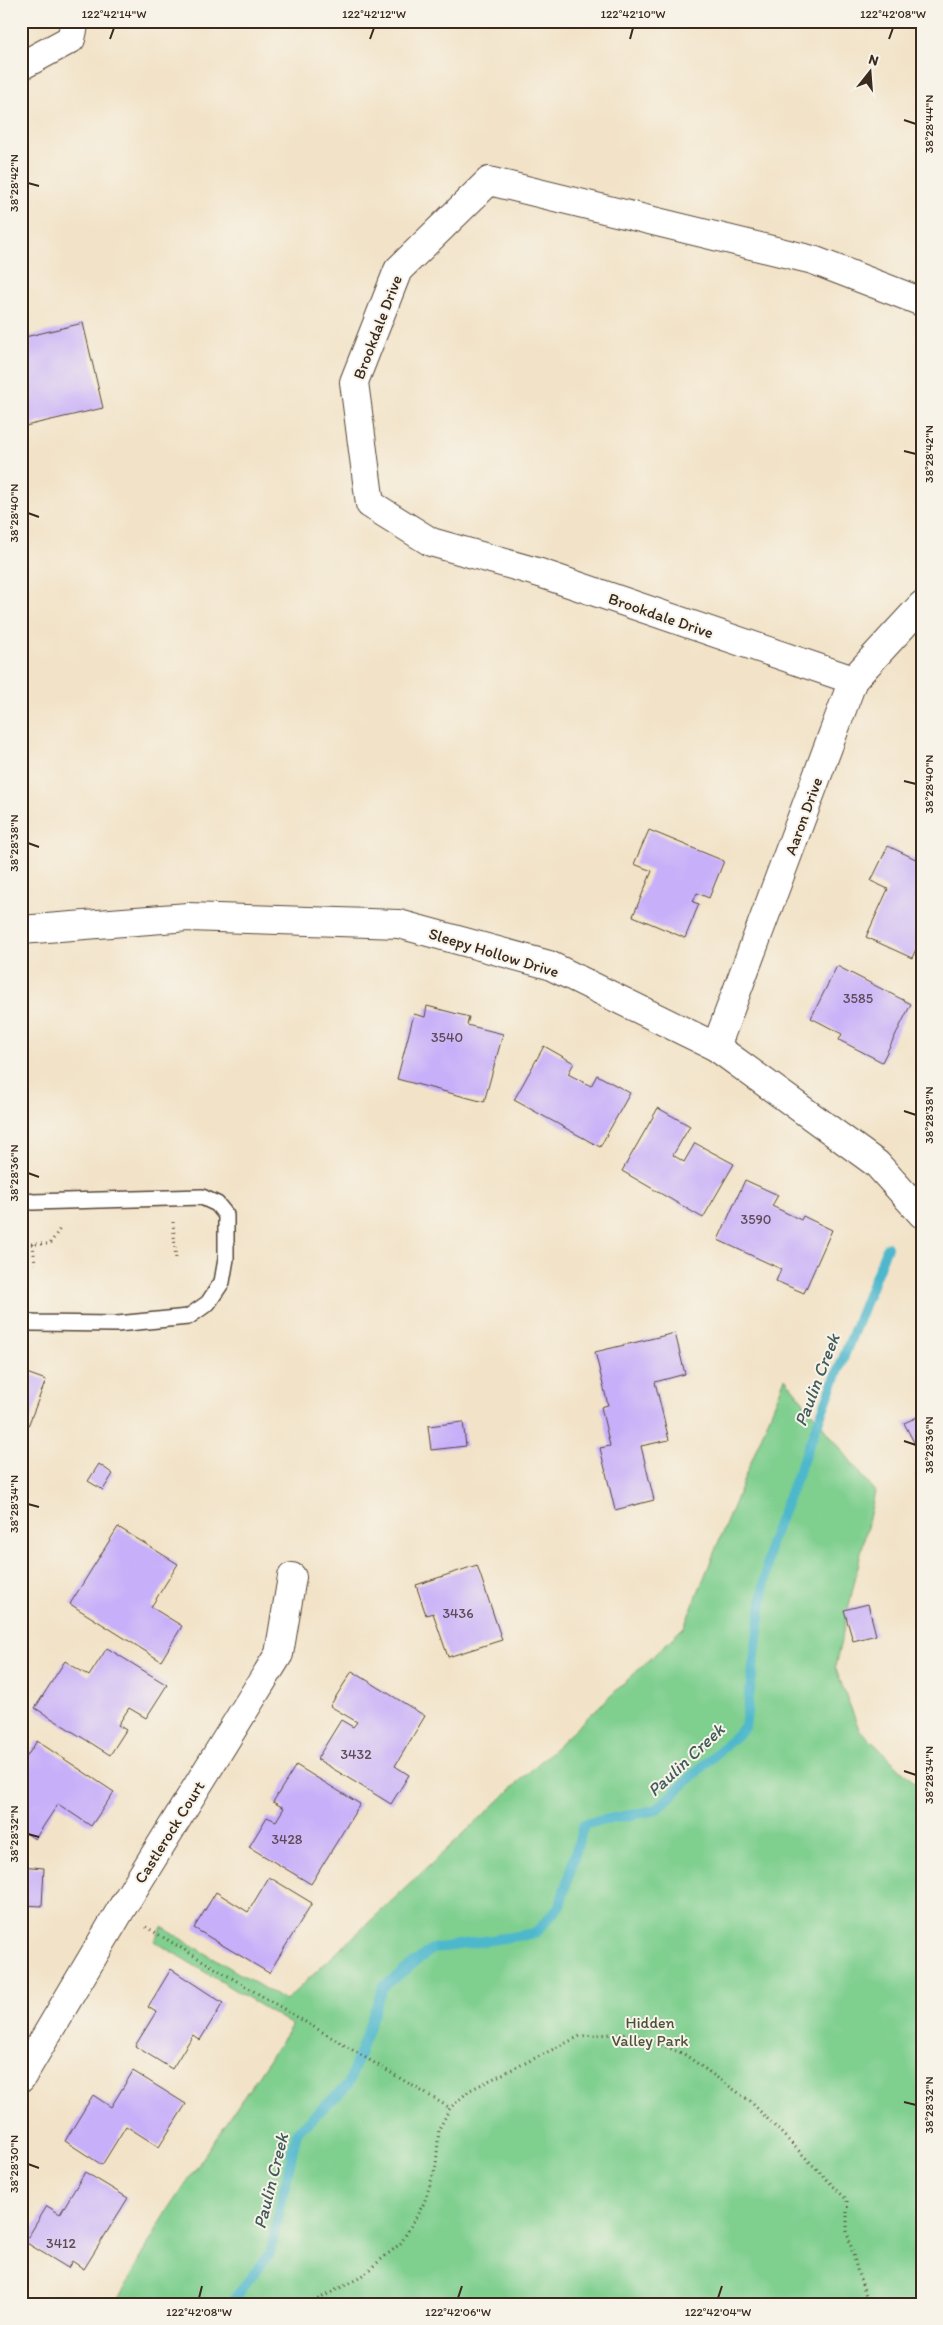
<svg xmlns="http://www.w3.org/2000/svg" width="943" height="2325" viewBox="0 0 943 2325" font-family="Itim,sans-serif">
  <rect width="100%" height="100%" fill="#f7f3e8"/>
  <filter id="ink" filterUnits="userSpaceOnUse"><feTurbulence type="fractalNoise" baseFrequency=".02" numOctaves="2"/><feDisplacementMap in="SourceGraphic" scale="10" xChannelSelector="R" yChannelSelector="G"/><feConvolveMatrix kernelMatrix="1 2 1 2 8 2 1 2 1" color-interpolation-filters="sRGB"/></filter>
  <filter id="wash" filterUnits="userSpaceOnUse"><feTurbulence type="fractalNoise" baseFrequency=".0096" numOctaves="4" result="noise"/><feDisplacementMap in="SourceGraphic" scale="20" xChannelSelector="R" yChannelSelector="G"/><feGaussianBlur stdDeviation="1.12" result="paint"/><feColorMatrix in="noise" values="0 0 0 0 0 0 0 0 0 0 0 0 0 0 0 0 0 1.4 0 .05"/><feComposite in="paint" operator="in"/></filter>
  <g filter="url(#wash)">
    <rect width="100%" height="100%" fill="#f2e3c8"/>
    <polygon fill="#7fcf8f" stroke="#5d7c56" points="785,1378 875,1492 835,1667 859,1729 922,1790 922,2304 116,2304 162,2219 292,2025 154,1941 162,1927 285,2001 684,1627"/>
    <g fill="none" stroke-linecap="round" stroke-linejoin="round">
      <polyline stroke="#4eb7cc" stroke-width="10" points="230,2304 270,2253 297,2132 348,2085 383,1987 432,1949 536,1933 560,1905 584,1824 656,1810 745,1727 770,1544 887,1247"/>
    </g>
    <g id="blocks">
      <g fill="#c7aff9">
        <polygon points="83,323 103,408 21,427 21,338"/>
        <polygon points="649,830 724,861 709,898 697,893 693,902 699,904 685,938 633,916 652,871 634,864"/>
        <polygon points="888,846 922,862 922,936 912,958 866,937 888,889 871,881"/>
        <polygon points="837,966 911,1004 882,1062 839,1040 842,1034 811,1018"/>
        <polygon points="427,1006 469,1017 467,1025 503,1034 484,1102 397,1079 414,1014 425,1017"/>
        <polygon points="544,1046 574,1063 568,1074 591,1086 597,1075 630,1093 600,1147 514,1100"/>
        <polygon points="658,1108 690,1126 673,1155 684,1162 695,1143 734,1164 703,1218 622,1171"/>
        <polygon points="745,1180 778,1195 772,1206 801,1220 803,1216 832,1230 804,1293 776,1281 781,1269 718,1240"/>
        <polygon points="675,1333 685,1374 655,1382 669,1440 641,1446 654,1500 615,1510 600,1448 610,1446 601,1407 608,1405 595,1352"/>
        <polygon points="21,1371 46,1380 21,1444"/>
        <polygon points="922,1415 922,1458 904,1423"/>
        <polygon points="463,1422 466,1446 431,1450 428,1426"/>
        <polygon points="99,1464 113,1474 103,1490 88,1481"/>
        <polygon points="922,1466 922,1486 916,1476 919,1467"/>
        <polygon points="118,1527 178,1564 151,1607 182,1626 161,1661 70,1604"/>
        <polygon points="477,1565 502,1640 448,1657 433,1613 426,1615 416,1585"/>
        <polygon points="868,1604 876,1635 853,1641 844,1610"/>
        <polygon points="107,1648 167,1685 146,1718 129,1708 118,1725 126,1730 110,1755 35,1708 65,1661 89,1676"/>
        <polygon points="352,1671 425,1716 395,1766 409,1775 391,1804 317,1759 341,1720 353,1727 357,1722 330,1706"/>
        <polygon points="37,1741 114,1792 91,1826 58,1804 35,1839 21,1830 21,1765"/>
        <polygon points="296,1765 360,1804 311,1884 249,1847 267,1817 276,1821 284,1808 273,1802"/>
        <polygon points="21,1866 44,1868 42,1906 21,1905"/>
        <polygon points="269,1877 312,1903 269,1973 194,1928 216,1892 248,1912"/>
        <polygon points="171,1969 223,2003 200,2040 193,2035 172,2069 135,2046 156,2012 148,2007"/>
        <polygon points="133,2071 186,2104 159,2147 126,2126 102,2165 65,2141 93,2095 111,2107"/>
        <polygon points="85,2172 128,2198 84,2269 72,2261 68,2268 25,2242 47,2206 60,2214"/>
      </g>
    </g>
  </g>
  <g filter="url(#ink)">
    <use href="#blocks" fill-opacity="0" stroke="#564638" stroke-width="1"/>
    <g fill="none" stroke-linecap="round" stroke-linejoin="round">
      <defs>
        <polyline id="lane" points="21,1200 33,1202 202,1197 217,1204 226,1215 226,1259 222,1282 208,1303 188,1317 117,1324 33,1323 21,1321"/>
        <g id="street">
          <polyline points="21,66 71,39 75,21"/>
          <polyline points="853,680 540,573 431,542 370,504 354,382 398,270 489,181 813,260 922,302"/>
          <polyline points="21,930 188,917 399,924 549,965 716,1047 877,1164 922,1214"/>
          <polyline points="716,1047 853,680 922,605"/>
          <polyline points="21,2078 120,1911 279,1654 292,1577"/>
        </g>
      </defs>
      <use href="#lane" stroke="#564638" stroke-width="18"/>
      <use href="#street" stroke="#564638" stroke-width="30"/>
      <g stroke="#564638" stroke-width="3" stroke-dasharray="1 4" stroke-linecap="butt">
        <polyline points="21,584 28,600"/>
        <polyline points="173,1222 176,1260"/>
        <polyline points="21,1244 50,1244 61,1227"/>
        <polyline points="33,1244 35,1264"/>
        <polyline points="146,1927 450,2108"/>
        <polyline points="309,2304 359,2278 401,2243 424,2203 436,2166 439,2129 450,2108 470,2090 580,2036 631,2033 684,2054 750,2101 847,2200 847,2231 858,2273 869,2304"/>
      </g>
      <use href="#lane" stroke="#fff" stroke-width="15"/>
      <use href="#street" stroke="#fff" stroke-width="28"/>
    </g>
  </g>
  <path fill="none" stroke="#3b2a1e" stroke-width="2" d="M110,39L114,28M370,39L374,28M630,39L633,28M889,39L893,28M904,120L916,124M28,183L39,186M904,451L916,454M28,513L39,517M904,781L916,784M28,843L39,847M904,1111L916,1115M28,1173L39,1177M904,1441L916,1445M28,1504L39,1507M904,1771L916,1775M28,1834L39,1837M904,2102L916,2105M28,2164L39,2168M199,2298L202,2286M458,2298L462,2286M718,2298L722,2286"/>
  <g text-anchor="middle" stroke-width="4" stroke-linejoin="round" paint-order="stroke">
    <g font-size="14" fill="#5e4b55">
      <text x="858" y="1003">3585</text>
      <text x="447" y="1042">3540</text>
      <text x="756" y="1224">3590</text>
      <text x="458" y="1618">3436</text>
      <text x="356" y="1759">3432</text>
      <text x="287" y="1844">3428</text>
      <text x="61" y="2248">3412</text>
    </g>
    <g font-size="16" fill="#3b2a1e" stroke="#f7f3e8">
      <text transform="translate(377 327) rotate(-69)" y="6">Brookdale Drive</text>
      <text transform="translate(661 615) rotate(19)" y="6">Brookdale Drive</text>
      <text transform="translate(803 816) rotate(-70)" y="6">Aaron Drive</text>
      <text transform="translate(494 952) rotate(17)" y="6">Sleepy Hollow Drive</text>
      <text transform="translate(169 1832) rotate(-58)" y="6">Castlerock Court</text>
    </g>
    <g font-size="16" fill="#4c533a" stroke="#f7f3e8">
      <text x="650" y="2028">Hidden<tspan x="650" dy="18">Valley Park</tspan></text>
    </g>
    <g font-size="18" font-style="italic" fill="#425b5b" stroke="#f7f3e8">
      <text transform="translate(817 1380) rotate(-69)" y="6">Paulin Creek</text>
      <text transform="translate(686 1760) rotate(-43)" y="6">Paulin Creek</text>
      <text transform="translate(271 2181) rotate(-76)" y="6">Paulin Creek</text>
    </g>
  </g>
  <rect width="943" height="2325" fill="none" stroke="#f7f3e8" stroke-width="55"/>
  <g transform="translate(870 72) rotate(17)" stroke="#f7f3e8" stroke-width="4" paint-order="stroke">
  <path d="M0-4L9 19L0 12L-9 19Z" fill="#3b2a1e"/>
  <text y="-8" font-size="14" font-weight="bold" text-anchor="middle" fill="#3b2a1e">N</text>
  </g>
  <rect x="28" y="28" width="888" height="2270" fill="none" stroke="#3b2a1e" stroke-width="2"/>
  <g font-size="12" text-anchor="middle" fill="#3b2a1e">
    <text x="114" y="18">122°42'14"W</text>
    <text x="374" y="18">122°42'12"W</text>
    <text x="633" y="18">122°42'10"W</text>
    <text x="893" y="18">122°42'08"W</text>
    <text transform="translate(929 124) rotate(-90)" y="4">38°28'44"N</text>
    <text transform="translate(14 183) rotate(-90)" y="4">38°28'42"N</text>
    <text transform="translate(929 454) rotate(-90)" y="4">38°28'42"N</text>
    <text transform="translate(14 513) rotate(-90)" y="4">38°28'40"N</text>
    <text transform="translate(929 784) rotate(-90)" y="4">38°28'40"N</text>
    <text transform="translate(14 843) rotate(-90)" y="4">38°28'38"N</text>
    <text transform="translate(929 1115) rotate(-90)" y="4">38°28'38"N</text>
    <text transform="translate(14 1173) rotate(-90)" y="4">38°28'36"N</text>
    <text transform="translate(929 1445) rotate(-90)" y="4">38°28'36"N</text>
    <text transform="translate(14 1504) rotate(-90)" y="4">38°28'34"N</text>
    <text transform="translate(929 1775) rotate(-90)" y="4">38°28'34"N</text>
    <text transform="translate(14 1834) rotate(-90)" y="4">38°28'32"N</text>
    <text transform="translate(929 2105) rotate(-90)" y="4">38°28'32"N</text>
    <text transform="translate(14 2164) rotate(-90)" y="4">38°28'30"N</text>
    <text x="199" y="2316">122°42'08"W</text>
    <text x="458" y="2316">122°42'06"W</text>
    <text x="718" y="2316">122°42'04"W</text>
  </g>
</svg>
